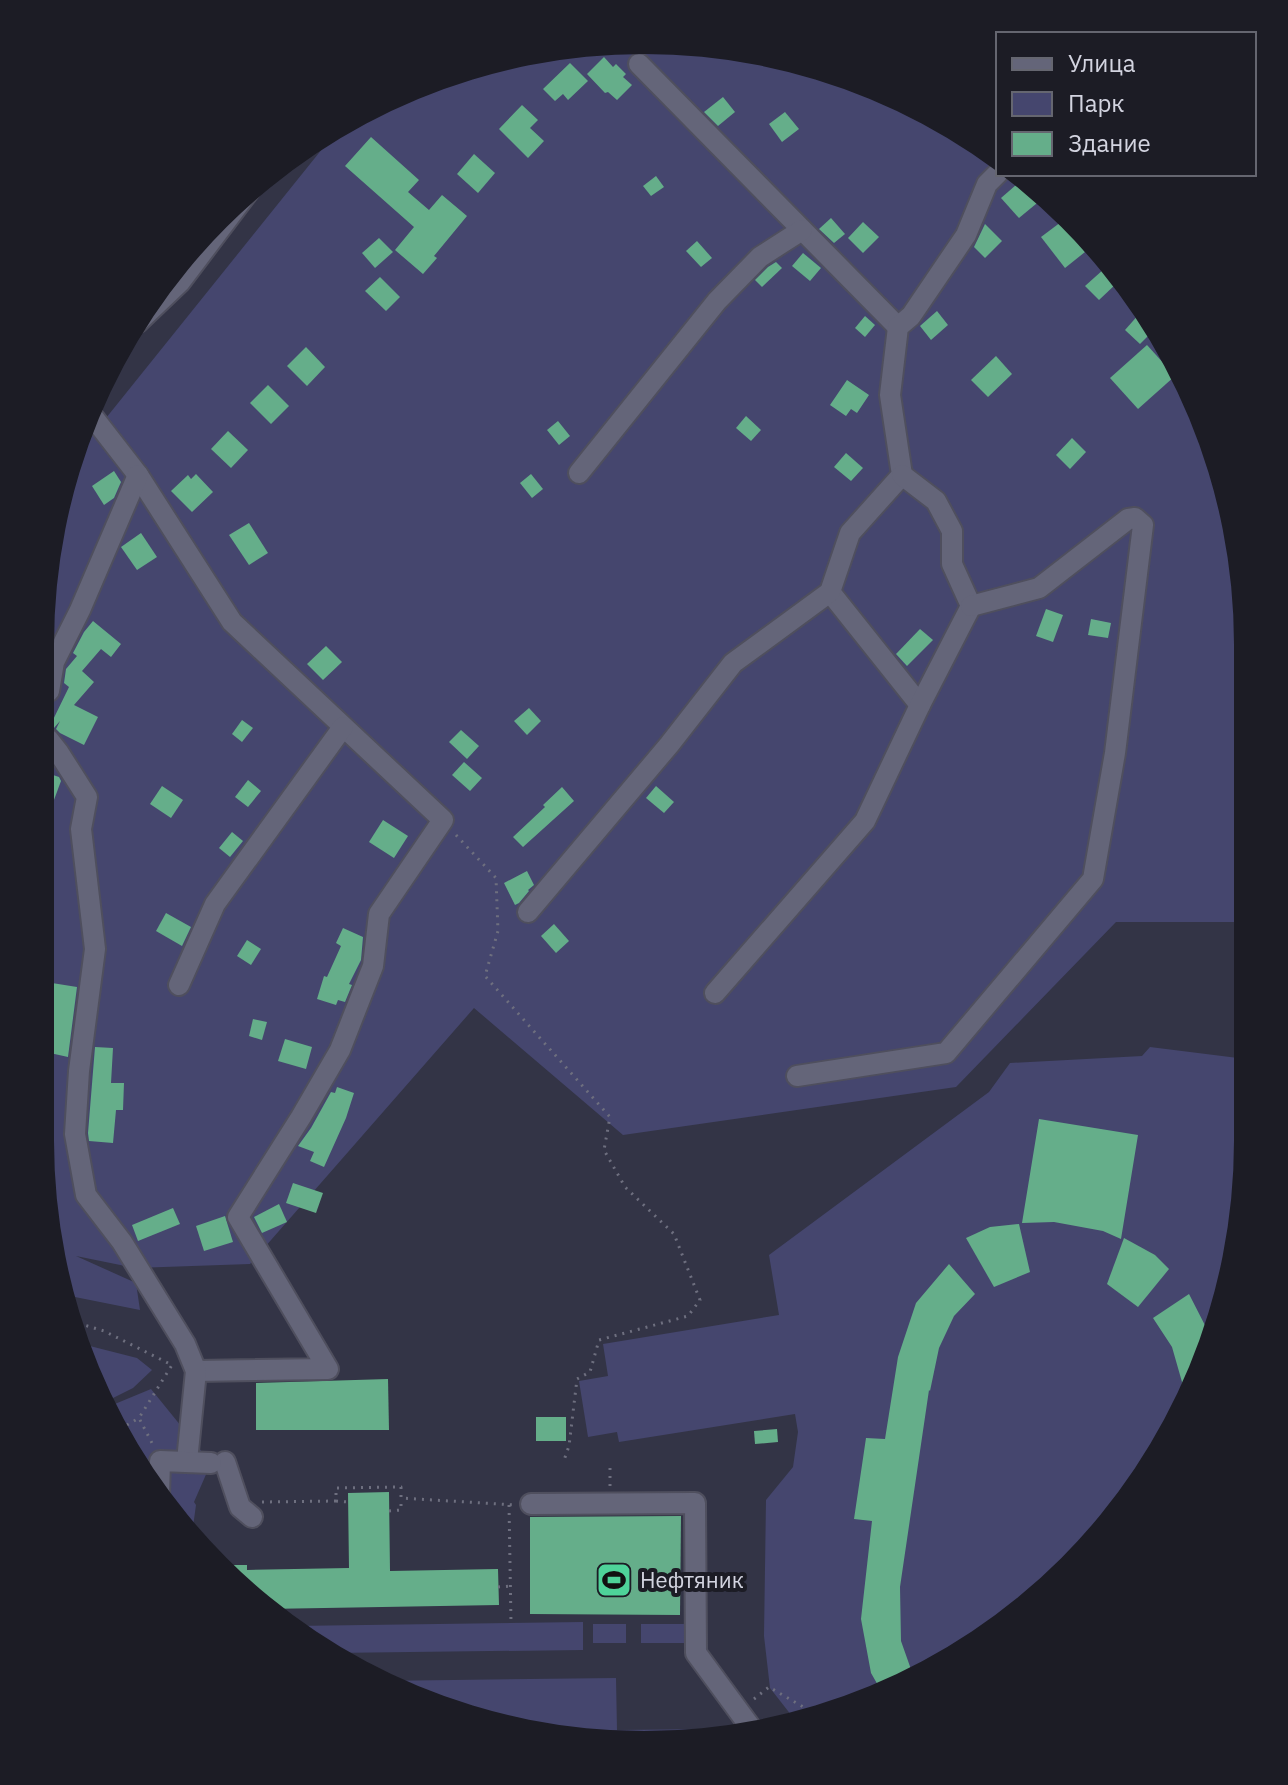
<svg xmlns="http://www.w3.org/2000/svg" width="1288" height="1785" viewBox="0 0 1288 1785" font-family="'IBM Plex Sans',sans-serif">
  <rect width="100%" height="100%" fill="#333446"/>
  <g fill="#45466e">
    <polygon points="684,41 801,61 912,102 998,156 998,174 1022,174 1098,246 1202,412 1243,565 1245,922 1116,922 956,1087 623,1135 474,1008 250,1264 135,1268 76,1256 136,1283 140,1310 60,1294 40,1141 52,526 83,443 98,428 347,118 450,72 566,45"/>
    <polygon points="1150,1047 1246,1059 1247,1180 1228,1297 1186,1408 1123,1509 1042,1595 876,1699 795,1720 770,1688 764,1636 766,1500 793,1467 798,1432 795,1414 619,1442 617,1432 588,1437 579,1381 608,1376 603,1344 779,1315 769,1255 989,1092 1010,1063 1142,1056"/>
    <polygon points="82,1344 137,1358 152,1370 133,1388 107,1401"/>
    <polygon points="151,1389 211,1463 194,1502 196,1505 192,1534 142,1476 110,1406"/>
    <polygon points="583,1622 583,1650 332,1653 292,1626"/>
    <rect x="593" y="1624" width="33" height="19"/>
    <rect x="641" y="1624" width="49" height="19"/>
    <polygon points="616,1678 617,1730 719,1729 719,1740 527,1733 375,1681"/>
  </g>
  <g fill="#65ae8a">
    <polygon points="604,57 613,67 616,64 626,74 623,77 632,85 617,100 608,92 605,93 587,74"/>
    <polygon points="570,63 588,81 568,100 563,94 555,101 543,89"/>
    <polygon points="723,97 735,112 718,126 704,112"/>
    <polygon points="522,105 538,120 530,128 544,141 528,158 499,129"/>
    <polygon points="785,112 799,129 782,142 769,124"/>
    <polygon points="371,137 419,180 408,192 429,210 442,195 467,216 434,256 437,258 423,274 395,250 414,227 345,166"/>
    <polygon points="474,154 495,173 478,193 457,174"/>
    <polygon points="656,176 664,187 651,196 643,186"/>
    <polygon points="1024,178 1042,199 1019,218 1001,198"/>
    <polygon points="831,218 845,234 834,243 819,229"/>
    <polygon points="863,222 879,237 863,253 848,238"/>
    <polygon points="1061,222 1085,252 1065,268 1041,237"/>
    <polygon points="985,224 1002,241 985,258 974,247"/>
    <polygon points="379,238 393,252 375,268 362,253"/>
    <polygon points="697,241 712,258 701,267 686,251"/>
    <polygon points="803,253 821,268 810,281 792,266"/>
    <polygon points="776,262 782,268 762,287 755,280 768,267"/>
    <polygon points="1104,269 1117,283 1099,300 1085,286"/>
    <polygon points="380,277 400,297 386,311 365,291"/>
    <polygon points="937,311 948,325 931,340 920,326"/>
    <polygon points="1140,313 1152,332 1140,344 1125,330"/>
    <polygon points="865,316 875,325 865,337 855,328"/>
    <polygon points="1147,345 1175,376 1138,409 1110,378"/>
    <polygon points="306,347 325,367 307,386 287,366"/>
    <polygon points="996,356 1012,374 988,397 971,380"/>
    <polygon points="847,380 869,395 857,413 851,409 846,416 830,405"/>
    <polygon points="268,385 289,406 271,424 250,403"/>
    <polygon points="746,416 761,430 751,441 736,428"/>
    <polygon points="558,421 570,436 559,445 547,430"/>
    <polygon points="228,431 248,450 231,468 211,449"/>
    <polygon points="1072,438 1086,452 1070,469 1056,455"/>
    <polygon points="846,453 863,468 851,481 834,467"/>
    <polygon points="114,471 121,482 114,498 104,505 92,486"/>
    <polygon points="196,474 213,492 192,512 171,491 188,475 191,479"/>
    <polygon points="531,474 543,489 532,498 520,483"/>
    <polygon points="249,523 268,553 249,565 229,535"/>
    <polygon points="141,533 157,557 137,570 121,547"/>
    <polygon points="1046,609 1063,615 1053,642 1036,636"/>
    <polygon points="1091,619 1111,623 1108,638 1088,635"/>
    <polygon points="93,621 121,644 111,657 101,649 82,671 94,682 74,705 98,717 84,745 60,733 56,729 60,721 54,728 50,726 69,687 64,683 66,669 77,656 73,653 84,632"/>
    <polygon points="920,629 933,640 907,666 896,654"/>
    <polygon points="326,646 342,662 323,680 307,664"/>
    <polygon points="529,708 541,721 527,735 514,721"/>
    <polygon points="242,720 253,728 242,742 232,734"/>
    <polygon points="461,730 479,746 467,759 449,742"/>
    <polygon points="464,762 482,778 470,791 452,775"/>
    <polygon points="47,773 59,777 61,781 48,816 46,816"/>
    <polygon points="248,780 261,791 248,807 235,797"/>
    <polygon points="162,786 183,800 171,818 150,804"/>
    <polygon points="656,786 674,802 664,813 646,798"/>
    <polygon points="562,787 574,801 523,847 513,837 545,807 543,805"/>
    <polygon points="383,820 408,836 394,858 369,842"/>
    <polygon points="232,832 243,841 230,857 219,848"/>
    <polygon points="527,871 534,885 528,890 529,891 519,903 515,905 504,883"/>
    <polygon points="166,913 191,927 182,946 156,931"/>
    <polygon points="554,924 569,941 556,953 541,936"/>
    <polygon points="343,928 363,937 361,960 349,984 352,985 345,1002 338,1000 336,1005 317,999 324,976 327,977 341,946 336,943"/>
    <polygon points="247,940 261,949 251,965 237,956"/>
    <polygon points="52,983 77,987 68,1057 50,1053 52,1044 46,1043 52,1007 48,1006"/>
    <polygon points="253,1019 267,1022 262,1040 249,1036"/>
    <polygon points="285,1039 312,1047 306,1069 278,1061"/>
    <polygon points="95,1047 113,1048 111,1083 124,1083 123,1110 116,1110 113,1143 89,1141 88,1133"/>
    <polygon points="337,1087 354,1093 346,1118 324,1167 310,1161 314,1152 298,1146 311,1128 331,1092 335,1093"/>
    <polygon points="1039,1119 1138,1135 1121,1239 1103,1231 1054,1222 1022,1223"/>
    <polygon points="293,1183 323,1193 316,1213 286,1203"/>
    <polygon points="279,1204 287,1222 262,1233 254,1217"/>
    <polygon points="173,1208 180,1224 138,1241 132,1225"/>
    <polygon points="225,1216 233,1242 204,1251 196,1226"/>
    <polygon points="1019,1224 1030,1272 994,1287 966,1238 990,1227"/>
    <polygon points="1124,1238 1155,1255 1169,1269 1138,1307 1107,1284"/>
    <polygon points="949,1264 975,1294 954,1316 939,1348 930,1391 929,1390 900,1587 901,1641 913,1675 883,1694 871,1673 861,1619 872,1521 854,1519 866,1438 885,1439 898,1357 916,1303"/>
    <polygon points="1189,1294 1212,1339 1182,1414 1179,1414 1182,1382 1172,1347 1153,1318"/>
    <polygon points="388,1379 389,1430 256,1430 256,1383"/>
    <rect x="536" y="1417" width="30" height="24"/>
    <polygon points="777,1429 778,1442 755,1444 754,1431"/>
    <polygon points="389,1492 390,1571 498,1569 499,1605 266,1609 246,1595 220,1565 247,1565 247,1570 349,1568 348,1493"/>
    <polygon points="681,1516 680,1615 530,1614 530,1517"/>
  </g>
  <g fill="none" stroke-linecap="round" stroke-linejoin="round">
    <defs>
      <g id="minor">
        <polyline points="639,64 898,327"/>
        <polyline points="138,322 180,282 254,184"/>
        <polyline points="93,417 138,475 232,622 443,820 379,914 373,966 340,1050 301,1117 238,1217 328,1369 196,1371"/>
        <polyline points="579,473 717,301 760,257 802,230"/>
        <polyline points="830,592 920,705"/>
        <polyline points="49,691 54,662 80,610 138,475"/>
        <polyline points="48,739 59,753 87,797 81,829 95,949 79,1071 75,1134 86,1195 122,1242 185,1344 196,1371 187,1461"/>
        <polyline points="528,912 669,745 733,663 830,592 850,533 902,475 890,395 898,327 911,316 966,235 987,184 998,173"/>
        <polyline points="179,985 215,904 343,727"/>
        <polyline points="715,993 865,821 920,705 971,606 952,564 952,531 936,501 902,475"/>
        <polyline points="797,1076 946,1053 1093,879 1115,753 1143,525 1135,518 1128,519 1039,588 971,606"/>
        <polyline points="225,1462 240,1507 252,1517"/>
        <polyline points="159,1496 160,1461 211,1463"/>
        <polyline points="531,1504 695,1503 696,1653 754,1732"/>
      </g>
    </defs>
    <use href="#minor" stroke="#4f4f5e" stroke-width="24"/>
    <g stroke="#6e6f7f" stroke-width="3" stroke-dasharray="2 6" stroke-linecap="butt">
      <polyline points="456,835 496,878 498,931 485,976 610,1117 604,1150 625,1187 674,1234 700,1300 688,1316 599,1340 590,1372 577,1379 569,1446 563,1463"/>
      <polyline points="71,1321 104,1331 172,1365 139,1418"/>
      <polyline points="120,1429 139,1418 153,1445"/>
      <polyline points="610,1486 610,1463"/>
      <polyline points="336,1501 348,1502"/>
      <polyline points="262,1502 336,1501 336,1488 401,1487 401,1498 515,1505"/>
      <polyline points="509,1505 511,1623"/>
      <polyline points="389,1511 401,1510 401,1499"/>
      <polyline points="498,1587 511,1586"/>
      <polyline points="754,1699 769,1687 817,1715"/>
    </g>
    <use href="#minor" stroke="#646579" stroke-width="20"/>
  </g>
  <defs>
    <symbol id="stadium-square" viewBox="-11 -11 22 22"><rect x="-9" y="-9" width="18" height="18" rx="4" fill="#4ed399" stroke="#1c1c25"/><path d="M0-5a6.5 5 0 1 0 0 10a6.5 5 0 1 0 0-10ZM-3.5-1.8h7v3.6h-7Z" fill="#111"/></symbol>
  </defs>
  <g fill-rule="evenodd">
    <use href="#stadium-square" x="594" y="1560" width="40" height="40"/>
  </g>
  <g text-anchor="middle" stroke-width="8" stroke-linejoin="round" paint-order="stroke">
    <g font-size="22" fill="#d3d4e0" stroke="#1c1c25" text-anchor="start">
      <text x="640" y="1588">Нефтяник</text>
    </g>
  </g>
  <path d="M0 0H1288V1785H0ZM644 54H644A590 590 0 0 1 1234 644V1141A590 590 0 0 1 644 1731H644A590 590 0 0 1 54 1141V644A590 590 0 0 1 644 54Z" fill="#1c1c25" fill-rule="evenodd"/>
  <rect x="996" y="32" width="260" height="144" fill="#1c1c25" stroke="#656670" stroke-width="2"/>
  <rect x="1012" y="58" width="40" height="12" fill="#646579" stroke="#656670" stroke-width="2"/>
  <text x="1068" y="72" font-size="24" fill="#d3d4e0">Улица</text>
  <rect x="1012" y="92" width="40" height="24" fill="#45466e" stroke="#656670" stroke-width="2"/>
  <text x="1068" y="112" font-size="24" fill="#d3d4e0">Парк</text>
  <rect x="1012" y="132" width="40" height="24" fill="#65ae8a" stroke="#656670" stroke-width="2"/>
  <text x="1068" y="152" font-size="24" fill="#d3d4e0">Здание</text>
</svg>
